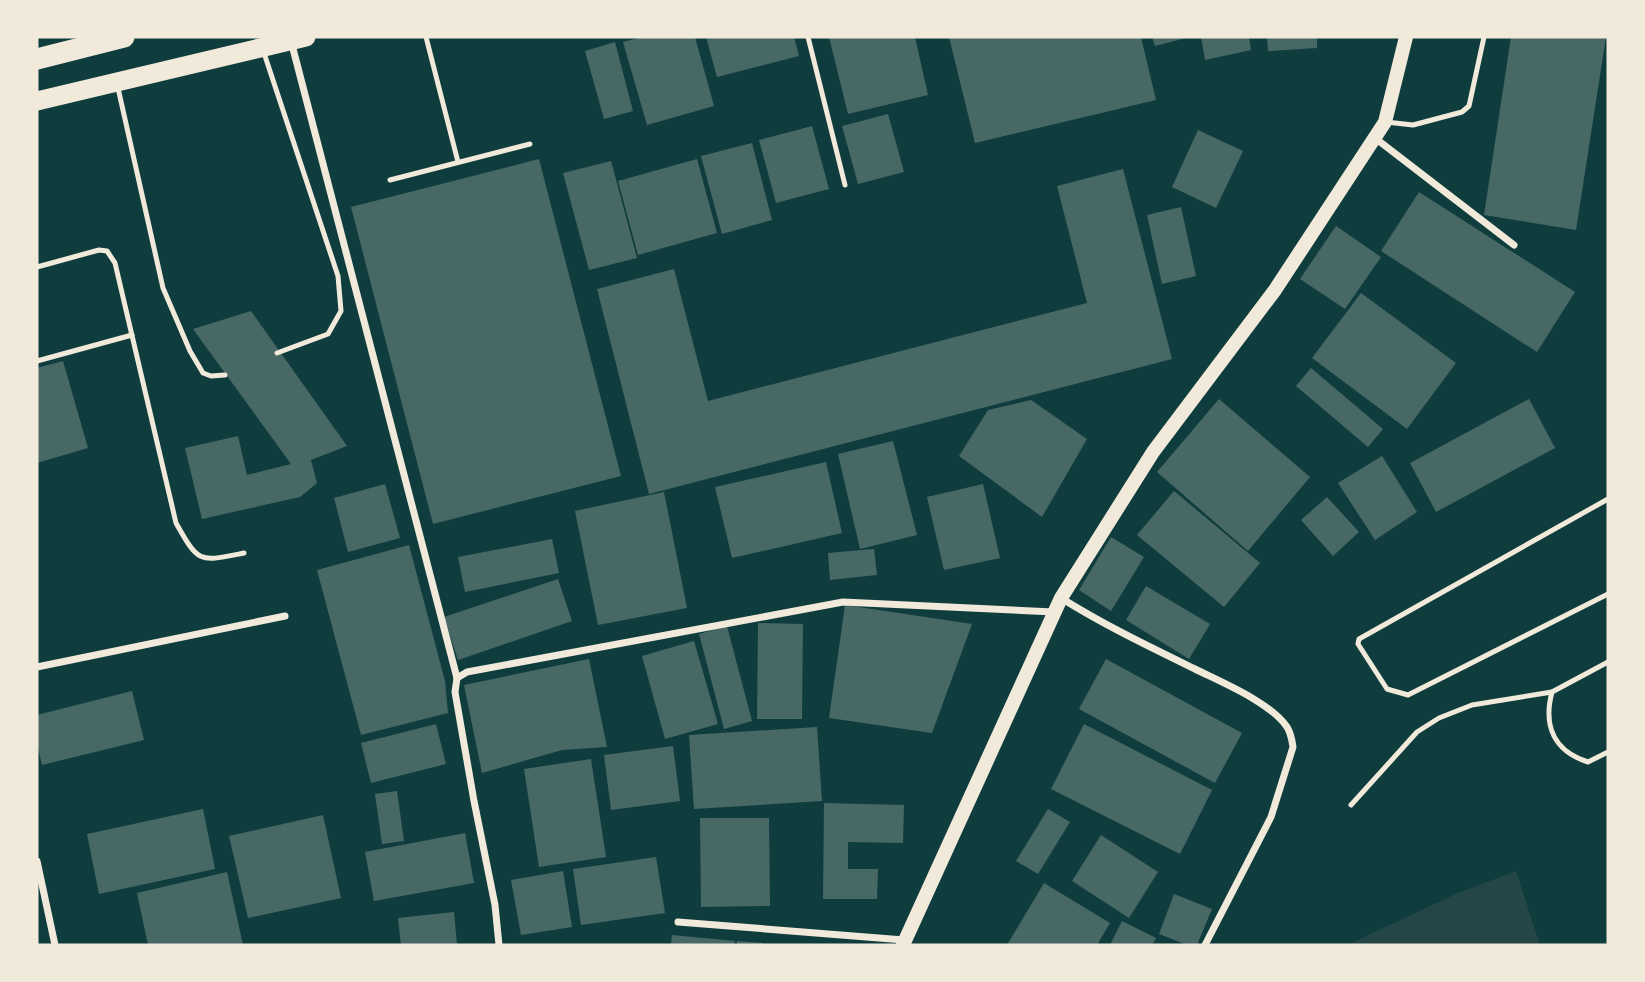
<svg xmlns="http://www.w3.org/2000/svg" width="1645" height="982" viewBox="0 0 1645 982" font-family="Raleway,sans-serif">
  <rect width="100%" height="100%" fill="#0f3d3e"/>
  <polygon fill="#244646" points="1516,871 1540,945 1347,945 1458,893"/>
  <g fill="#486865">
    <polygon points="643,37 695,37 714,106 647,125 623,42"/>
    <polygon points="706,37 794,37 799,56 717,77"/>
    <polygon points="829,37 915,37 928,95 848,114"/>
    <polygon points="949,37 1141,37 1156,100 975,143"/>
    <polygon points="1152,37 1186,37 1186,38 1155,46"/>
    <polygon points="1201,37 1249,37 1251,50 1205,60"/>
    <polygon points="1267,37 1317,37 1317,48 1268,51"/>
    <polygon points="1511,37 1606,37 1576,230 1484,215"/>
    <polygon points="615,42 633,111 604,119 585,51"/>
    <polygon points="888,114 904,172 858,184 842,126"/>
    <polygon points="812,126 829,189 776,203 759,140"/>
    <polygon points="1198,130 1243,151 1216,208 1172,187"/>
    <polygon points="752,143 772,220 722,234 701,156"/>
    <polygon points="539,159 621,476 433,524 351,207"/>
    <polygon points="697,159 717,233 638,255 618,181"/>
    <polygon points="611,161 637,258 589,270 563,173"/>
    <polygon points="1123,169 1172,359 649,494 597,289 674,269 708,401 1087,303 1057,186"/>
    <polygon points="1419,192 1575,292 1537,352 1381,251"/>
    <polygon points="1181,207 1196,276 1162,284 1147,215"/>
    <polygon points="1336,226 1381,257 1345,309 1300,279"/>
    <polygon points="1361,293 1456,363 1407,429 1312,358"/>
    <polygon points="251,311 347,446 311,460 317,483 300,497 202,519 185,448 238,436 247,475 291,464 193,329"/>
    <polygon points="63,361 88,448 37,463 37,368"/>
    <polygon points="1311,368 1383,429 1368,447 1296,386"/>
    <polygon points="1219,399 1310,477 1248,551 1157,472"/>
    <polygon points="1529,399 1555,448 1436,512 1410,463"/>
    <polygon points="1031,400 1087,439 1042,517 959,456 988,410"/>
    <polygon points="893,441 917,535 860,549 838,454"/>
    <polygon points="1382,456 1417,512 1375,540 1338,483"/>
    <polygon points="826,462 842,533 732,558 715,487"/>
    <polygon points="385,484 400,538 348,552 334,498"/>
    <polygon points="983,484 1000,558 944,570 927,497"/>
    <polygon points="1174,491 1260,563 1224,607 1137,535"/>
    <polygon points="664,492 687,608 598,625 575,511"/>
    <polygon points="1327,497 1359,532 1333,556 1301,520"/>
    <polygon points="1111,537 1144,557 1111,611 1079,590"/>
    <polygon points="552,539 559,573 465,592 458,557"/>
    <polygon points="409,545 445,681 448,713 361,735 317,570"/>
    <polygon points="874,549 877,575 830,580 828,553"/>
    <polygon points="558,579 572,621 458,660 444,617"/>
    <polygon points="1146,586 1210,624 1189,659 1126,620"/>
    <polygon points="845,605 972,624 932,733 829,718"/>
    <polygon points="758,623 803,624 802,719 757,719"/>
    <polygon points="727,626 752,721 724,729 699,634"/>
    <polygon points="694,641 718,724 665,739 642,656"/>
    <polygon points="589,659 607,747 562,750 482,773 464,685"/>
    <polygon points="1106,659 1242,733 1215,783 1079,709"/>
    <polygon points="132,691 144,740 42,765 37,743 37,715"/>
    <polygon points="436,724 446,764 371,783 361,743"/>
    <polygon points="1084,724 1212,790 1180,854 1051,789"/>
    <polygon points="817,727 822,801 694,809 689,735"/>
    <polygon points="673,746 680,801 611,810 604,755"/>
    <polygon points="591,759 606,857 539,867 524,769"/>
    <polygon points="397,791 404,841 382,844 375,794"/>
    <polygon points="824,803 904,805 903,843 848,842 848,869 878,869 877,899 823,899"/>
    <polygon points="203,809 215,869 99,894 87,834"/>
    <polygon points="1048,809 1070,822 1038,874 1016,861"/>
    <polygon points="323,815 341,898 248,918 229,836"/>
    <polygon points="700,818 769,818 770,906 701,907"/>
    <polygon points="465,833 474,883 374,901 365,852"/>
    <polygon points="1101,835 1158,872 1129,918 1072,881"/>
    <polygon points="656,857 665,913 581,925 573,869"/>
    <polygon points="563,871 572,927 521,935 511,880"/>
    <polygon points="227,872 243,945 148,945 137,893"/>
    <polygon points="1044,883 1110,923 1097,945 1007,945"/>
    <polygon points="1174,894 1212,909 1197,945 1187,945 1159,934"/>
    <polygon points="454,912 457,945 401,945 398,918"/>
    <polygon points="1122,921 1156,938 1152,945 1110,945"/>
    <polygon points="672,935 735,941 734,945 671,945"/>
    <polygon points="737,941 763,943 763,945 737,945"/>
  </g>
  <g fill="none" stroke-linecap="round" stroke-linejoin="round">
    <g stroke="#f1e9da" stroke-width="5">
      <polyline points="426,37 458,162"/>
      <polyline points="808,37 845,185"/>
      <polyline points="263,50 338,276 341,311 328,334 277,353"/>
      <polyline points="118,88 163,288 190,351 203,373 211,376 225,375"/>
      <polyline points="1386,122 1413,125 1462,112 1469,106 1484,37"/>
      <polyline points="390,180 530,144"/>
      <path d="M37,267L99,250L107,251L115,263L176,523C199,564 199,562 244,553"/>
      <polyline points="37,361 132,335"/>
      <polyline points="1608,499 1359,639 1358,644 1387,689 1408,695 1608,594"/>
      <path d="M1608,662L1552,692C1543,726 1554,751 1588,762L1608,752"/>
      <polyline points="1351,805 1417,732 1439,718 1472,705 1552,692"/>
    </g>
    <g stroke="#f1e9da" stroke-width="7">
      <polyline points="291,41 457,678 455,692 474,801 495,905 499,945"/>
      <polyline points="1375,138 1514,245"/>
      <path d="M1061,598C1104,625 1150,647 1195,669C1221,682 1270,702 1287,727C1291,733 1292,740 1293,747L1271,817L1205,945"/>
      <polyline points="37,667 285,616"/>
      <polyline points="457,678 467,672 843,602 1054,612"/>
      <polyline points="37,861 55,945"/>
      <polyline points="678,922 904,940"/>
    </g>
    <polyline stroke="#f1e9da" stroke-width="14" points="903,945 1061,598 1153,452 1275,290 1385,122 1406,37"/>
    <polyline stroke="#f1e9da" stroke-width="19" points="37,101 306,37"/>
    <polyline stroke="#f1e9da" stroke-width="21" points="37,59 124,37"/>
  </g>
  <rect width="1645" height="982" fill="none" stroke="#f1e9da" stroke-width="77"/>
</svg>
